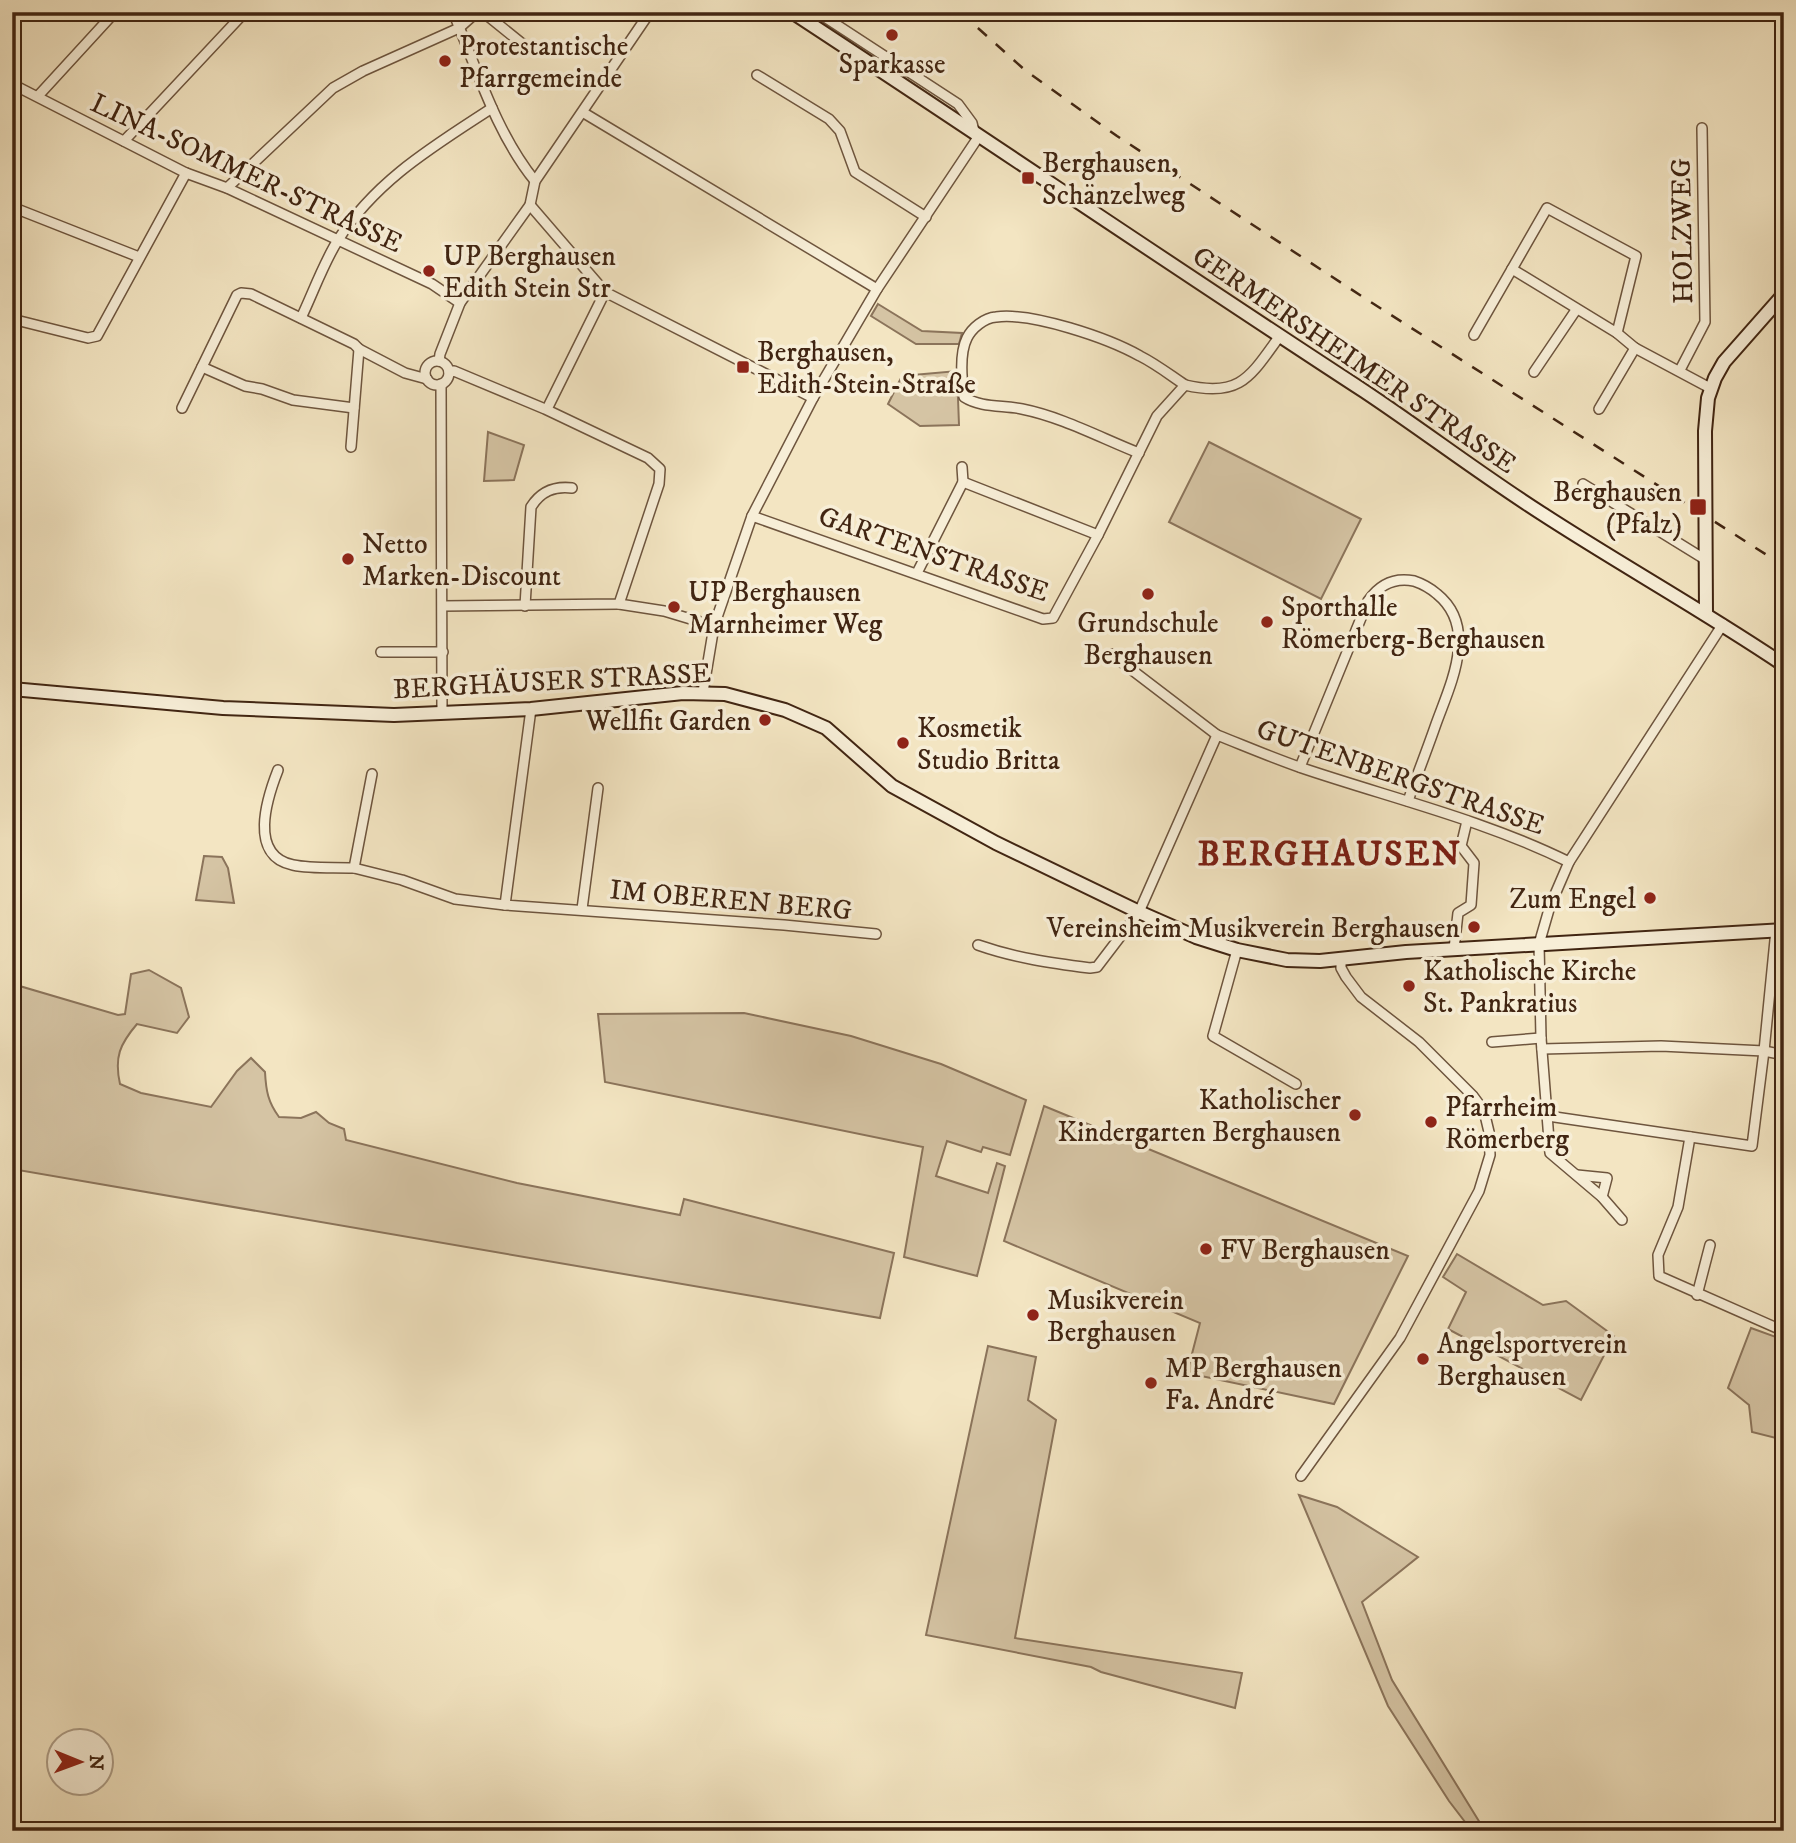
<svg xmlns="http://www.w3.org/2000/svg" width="1796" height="1843" viewBox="0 0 1796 1843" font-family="'IM FELL DW Pica',serif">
  <rect width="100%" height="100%" fill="#f3e5c2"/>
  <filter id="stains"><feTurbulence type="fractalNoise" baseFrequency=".00286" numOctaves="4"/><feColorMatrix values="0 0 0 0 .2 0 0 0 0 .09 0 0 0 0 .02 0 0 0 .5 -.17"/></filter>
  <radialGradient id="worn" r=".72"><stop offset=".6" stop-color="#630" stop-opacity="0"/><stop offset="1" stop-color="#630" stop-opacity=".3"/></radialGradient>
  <g fill="#d5c4a4" stroke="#8b745b" stroke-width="2">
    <polygon points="878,304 922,331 962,333 959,344 916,344 871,316"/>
    <polygon points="957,371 959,425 920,426 888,404 902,376"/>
    <polygon points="488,432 524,445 514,480 484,481"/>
    <polygon points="1209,442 1361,519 1321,599 1169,522"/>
    <polygon points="204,856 222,857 228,868 234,903 196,900"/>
    <path d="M149,970L181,988L189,1017L177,1033L137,1024C120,1044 114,1057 120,1084L141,1093L211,1107L237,1071L251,1058L265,1072C266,1091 268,1102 279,1117L301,1118L316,1112L329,1123L344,1129L346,1140L517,1183L680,1215L684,1199L894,1253L880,1318L12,1169V989L16,985L118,1015L125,1014L131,974Z"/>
    <polygon points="744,1013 851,1036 941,1064 1026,1100 1010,1155 983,1147 981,1152 947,1141 936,1176 988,1193 997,1163 1005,1166 977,1276 904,1257 923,1147 605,1082 598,1014"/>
    <polygon points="1044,1106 1408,1256 1334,1404 1187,1373 1200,1323 1004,1241"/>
    <polygon points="1457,1254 1543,1305 1566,1301 1614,1336 1581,1400 1448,1329 1466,1292 1443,1277"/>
    <polygon points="1751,1328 1784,1340 1784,1440 1752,1432 1749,1405 1728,1388"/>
    <polygon points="988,1346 1036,1357 1028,1400 1056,1420 1015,1638 1242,1673 1235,1708 1101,1672 1091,1667 926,1635"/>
    <polygon points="1299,1495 1337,1507 1418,1557 1362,1602 1392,1680 1485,1831 1472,1831 1449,1801 1388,1706"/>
  </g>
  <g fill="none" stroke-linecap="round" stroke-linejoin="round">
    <defs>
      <g id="street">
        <path d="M453,12C477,69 496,133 535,181"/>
        <polyline points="483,12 525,46 539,51"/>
        <polyline points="817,12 958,104 972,123 974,131"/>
        <polyline points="757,75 829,119 840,131 855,172 926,217"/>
        <polyline points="12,84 186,173 227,188 432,284 460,303"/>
        <polyline points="38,96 115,12"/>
        <polyline points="584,113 877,289"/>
        <polyline points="124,141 245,12"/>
        <polyline points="227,188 333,88 363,71 459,28 477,12"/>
        <polyline points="530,205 605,292 813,398"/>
        <polyline points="12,207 139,257"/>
        <polyline points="1512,269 1547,208 1636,256 1617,333"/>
        <path d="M301,318C313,293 323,264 338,240C376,180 434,146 492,108"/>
        <polyline points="12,319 88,338 97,336 186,173"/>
        <polyline points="1474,335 1512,269 1617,333 1635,348 1710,388"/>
        <polyline points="439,361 440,354 460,303 530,205 535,181 650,12"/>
        <circle cx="437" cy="373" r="12"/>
        <polyline points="202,367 245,386 262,389 293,400 354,408"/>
        <polyline points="1680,370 1705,322 1702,128"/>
        <polyline points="1534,372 1576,310"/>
        <polyline points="441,384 442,713"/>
        <polyline points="182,408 237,295 241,293 251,294 354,344 359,349 405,373 427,379"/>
        <polyline points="547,409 605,292"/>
        <polyline points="1599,409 1635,348"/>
        <polyline points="351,447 359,349"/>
        <path d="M1139,453C1101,438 1062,417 1022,409C1003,405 981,408 964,397C962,380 959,354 967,338C972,328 984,318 996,317C1032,312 1108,338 1140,356C1156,364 1170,375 1185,385"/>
        <polyline points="962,467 963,482"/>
        <polyline points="1583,484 1706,560"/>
        <path d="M752,516L1043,619L1053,618L1098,535L1157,416L1185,385C1240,398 1250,377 1279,337"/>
        <polyline points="917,573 963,482 1098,535"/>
        <polyline points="619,604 664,611 714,626"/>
        <polyline points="443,606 619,604 659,484 660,469 648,458 545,409 454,371 449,372"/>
        <path d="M525,606L531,507C541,491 554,486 572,488"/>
        <polyline points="381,652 443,652"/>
        <polyline points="1111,654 1217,735"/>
        <polyline points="703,692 714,626 752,516 813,398 877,289 979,136"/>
        <polyline points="531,709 505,905 784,925 876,934"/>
        <path d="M1300,767L1368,601C1379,585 1394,577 1414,581C1423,584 1430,588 1437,594C1479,628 1450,685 1436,724C1427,750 1417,775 1408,801"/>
        <path d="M278,770C267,798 248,856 293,865C312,869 334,867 354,868L372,774"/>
        <polyline points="354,868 402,880 455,899 505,905"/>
        <polyline points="582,909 598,788"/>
        <path d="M978,945C1015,958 1051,963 1090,968L1097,967L1139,912L1217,735C1245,746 1273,758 1302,768C1391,798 1484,820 1569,862"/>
        <polyline points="1454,949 1458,913 1471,905 1474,863 1461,846 1467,821"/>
        <polyline points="1237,950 1213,1036 1296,1084"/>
        <polyline points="1492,1042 1541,1038"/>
        <polyline points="1542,1049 1661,1046 1764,1051 1784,1055"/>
        <polyline points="1548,1116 1752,1146 1764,1051 1776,930"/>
        <polyline points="1690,1137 1678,1207 1658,1255 1659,1276 1779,1329 1784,1329"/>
        <polyline points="1577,1175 1607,1178 1602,1197"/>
        <polyline points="1622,1220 1602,1197 1550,1153 1541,1038 1539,944 1550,906 1569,862 1723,624"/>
        <polyline points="1697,1295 1710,1245"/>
        <polyline points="1301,1476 1400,1338 1479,1191 1490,1155 1489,1132 1484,1111 1473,1096 1419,1042 1361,997 1346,977 1341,968 1341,959"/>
      </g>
      <g id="secondary">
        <path d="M792,12C983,137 1172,266 1364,391C1424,431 1480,474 1541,513C1621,565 1704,611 1784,665"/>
        <polyline points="1706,614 1705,431 1708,398 1715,378 1724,362 1784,294"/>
        <polyline points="12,689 223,708 394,715 531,709 683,693 725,694 785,710 826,728 892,786 996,843 1139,912 1196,937 1237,950 1287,960 1320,961 1406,952 1784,930"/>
      </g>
    </defs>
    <use href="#street" stroke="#6e553e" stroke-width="12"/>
    <use href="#secondary" stroke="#412512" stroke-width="16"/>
    <use href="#street" stroke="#f7eed7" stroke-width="9"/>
    <use href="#secondary" stroke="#f7eed7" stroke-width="12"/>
    <polyline stroke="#412512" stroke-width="2.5" stroke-dasharray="12 12" stroke-linecap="butt" points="960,12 1026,71 1117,136 1366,299 1784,566"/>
  </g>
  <g fill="#8f2418" stroke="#f7eed7" stroke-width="2.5">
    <circle cx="892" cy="35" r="7"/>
    <circle cx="445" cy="61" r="7"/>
    <rect x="1021" y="171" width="14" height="14" rx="3.5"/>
    <circle cx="429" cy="271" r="7"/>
    <rect x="736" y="360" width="14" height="14" rx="3.5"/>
    <rect x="1689" y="498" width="18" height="18" rx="3.5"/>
    <circle cx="348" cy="559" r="7"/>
    <circle cx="1148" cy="594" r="7"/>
    <circle cx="674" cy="607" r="7"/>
    <circle cx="1267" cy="622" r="7"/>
    <circle cx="765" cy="720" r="7"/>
    <circle cx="903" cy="743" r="7"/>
    <circle cx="1650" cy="898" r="7"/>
    <circle cx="1474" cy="927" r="7"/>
    <circle cx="1409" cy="986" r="7"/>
    <circle cx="1355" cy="1115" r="7"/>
    <circle cx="1431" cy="1122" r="7"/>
    <circle cx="1206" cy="1249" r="7"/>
    <circle cx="1033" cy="1315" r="7"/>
    <circle cx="1423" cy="1359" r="7"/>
    <circle cx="1151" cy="1383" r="7"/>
  </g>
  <g text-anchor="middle" stroke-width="7" stroke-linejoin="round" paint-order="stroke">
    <g font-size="28" fill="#412512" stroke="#f7eed7" text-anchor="start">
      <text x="459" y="55">Protestantische<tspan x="459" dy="32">Pfarrgemeinde</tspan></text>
      <text x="892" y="73" text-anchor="middle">Sparkasse</text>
      <text x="1042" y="172">Berghausen,<tspan x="1042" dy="32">Schänzelweg</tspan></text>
      <text x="443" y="265">UP Berghausen<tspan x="443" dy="32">Edith Stein Str</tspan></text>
      <text x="757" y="361">Berghausen,<tspan x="757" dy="32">Edith-Stein-Straße</tspan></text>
      <text x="1682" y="501" text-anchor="end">Berghausen<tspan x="1682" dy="32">(Pfalz)</tspan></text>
      <text x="362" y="553">Netto<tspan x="362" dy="32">Marken-Discount</tspan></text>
      <text x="688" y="601">UP Berghausen<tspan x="688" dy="32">Marnheimer Weg</tspan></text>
      <text x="1281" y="616">Sporthalle<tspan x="1281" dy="32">Römerberg-Berghausen</tspan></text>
      <text x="1148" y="632" text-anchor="middle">Grundschule<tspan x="1148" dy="32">Berghausen</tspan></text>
      <text x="751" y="730" text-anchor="end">Wellfit Garden</text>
      <text x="917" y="737">Kosmetik<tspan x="917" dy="32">Studio Britta</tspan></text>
      <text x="1636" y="908" text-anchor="end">Zum Engel</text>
      <text x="1460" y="937" text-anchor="end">Vereinsheim Musikverein Berghausen</text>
      <text x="1423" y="980">Katholische Kirche<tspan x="1423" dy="32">St. Pankratius</tspan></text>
      <text x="1341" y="1109" text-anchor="end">Katholischer<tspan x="1341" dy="32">Kindergarten Berghausen</tspan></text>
      <text x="1445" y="1116">Pfarrheim<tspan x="1445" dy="32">Römerberg</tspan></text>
      <text x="1220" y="1259">FV Berghausen</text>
      <text x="1047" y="1309">Musikverein<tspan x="1047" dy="32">Berghausen</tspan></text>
      <text x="1437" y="1353">Angelsportverein<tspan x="1437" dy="32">Berghausen</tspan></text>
      <text x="1165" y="1377">MP Berghausen<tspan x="1165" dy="32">Fa. André</tspan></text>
    </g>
    <g font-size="28" fill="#412512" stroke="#f7eed7">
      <text transform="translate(247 172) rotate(25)" y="10">LINA-SOMMER-STRASSE</text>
      <text transform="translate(1681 231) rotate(-91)" y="10">HOLZWEG</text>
      <text transform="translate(1355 359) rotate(34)" y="10">GERMERSHEIMER STRASSE</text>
      <text transform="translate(934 553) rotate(19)" y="10">GARTENSTRASSE</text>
      <text transform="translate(552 680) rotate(-3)" y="10">BERGHÄUSER STRASSE</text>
      <text transform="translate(1401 776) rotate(19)" y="10">GUTENBERGSTRASSE</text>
      <text transform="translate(731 899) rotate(5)" y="10">IM OBEREN BERG</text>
    </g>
    <g font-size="35" font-weight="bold" letter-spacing="2" fill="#7a1f14" stroke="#f7eed7">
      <text x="1330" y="865">BERGHAUSEN</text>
    </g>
  </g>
  <rect width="1796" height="1843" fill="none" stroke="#f3e5c2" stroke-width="42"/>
  <rect x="14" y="14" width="1768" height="1815" fill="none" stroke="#412512" stroke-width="3.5"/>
  <rect x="21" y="21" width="1754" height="1801" fill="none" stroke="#412512" stroke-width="2"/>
  <g transform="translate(80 1762) rotate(91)"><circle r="33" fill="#f7eed7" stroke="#ae9e88" stroke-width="2"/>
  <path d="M0-5L12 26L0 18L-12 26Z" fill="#8f2418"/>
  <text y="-10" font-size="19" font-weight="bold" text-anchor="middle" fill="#412512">N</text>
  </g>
  <rect width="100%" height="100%" filter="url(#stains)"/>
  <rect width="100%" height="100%" fill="url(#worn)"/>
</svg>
